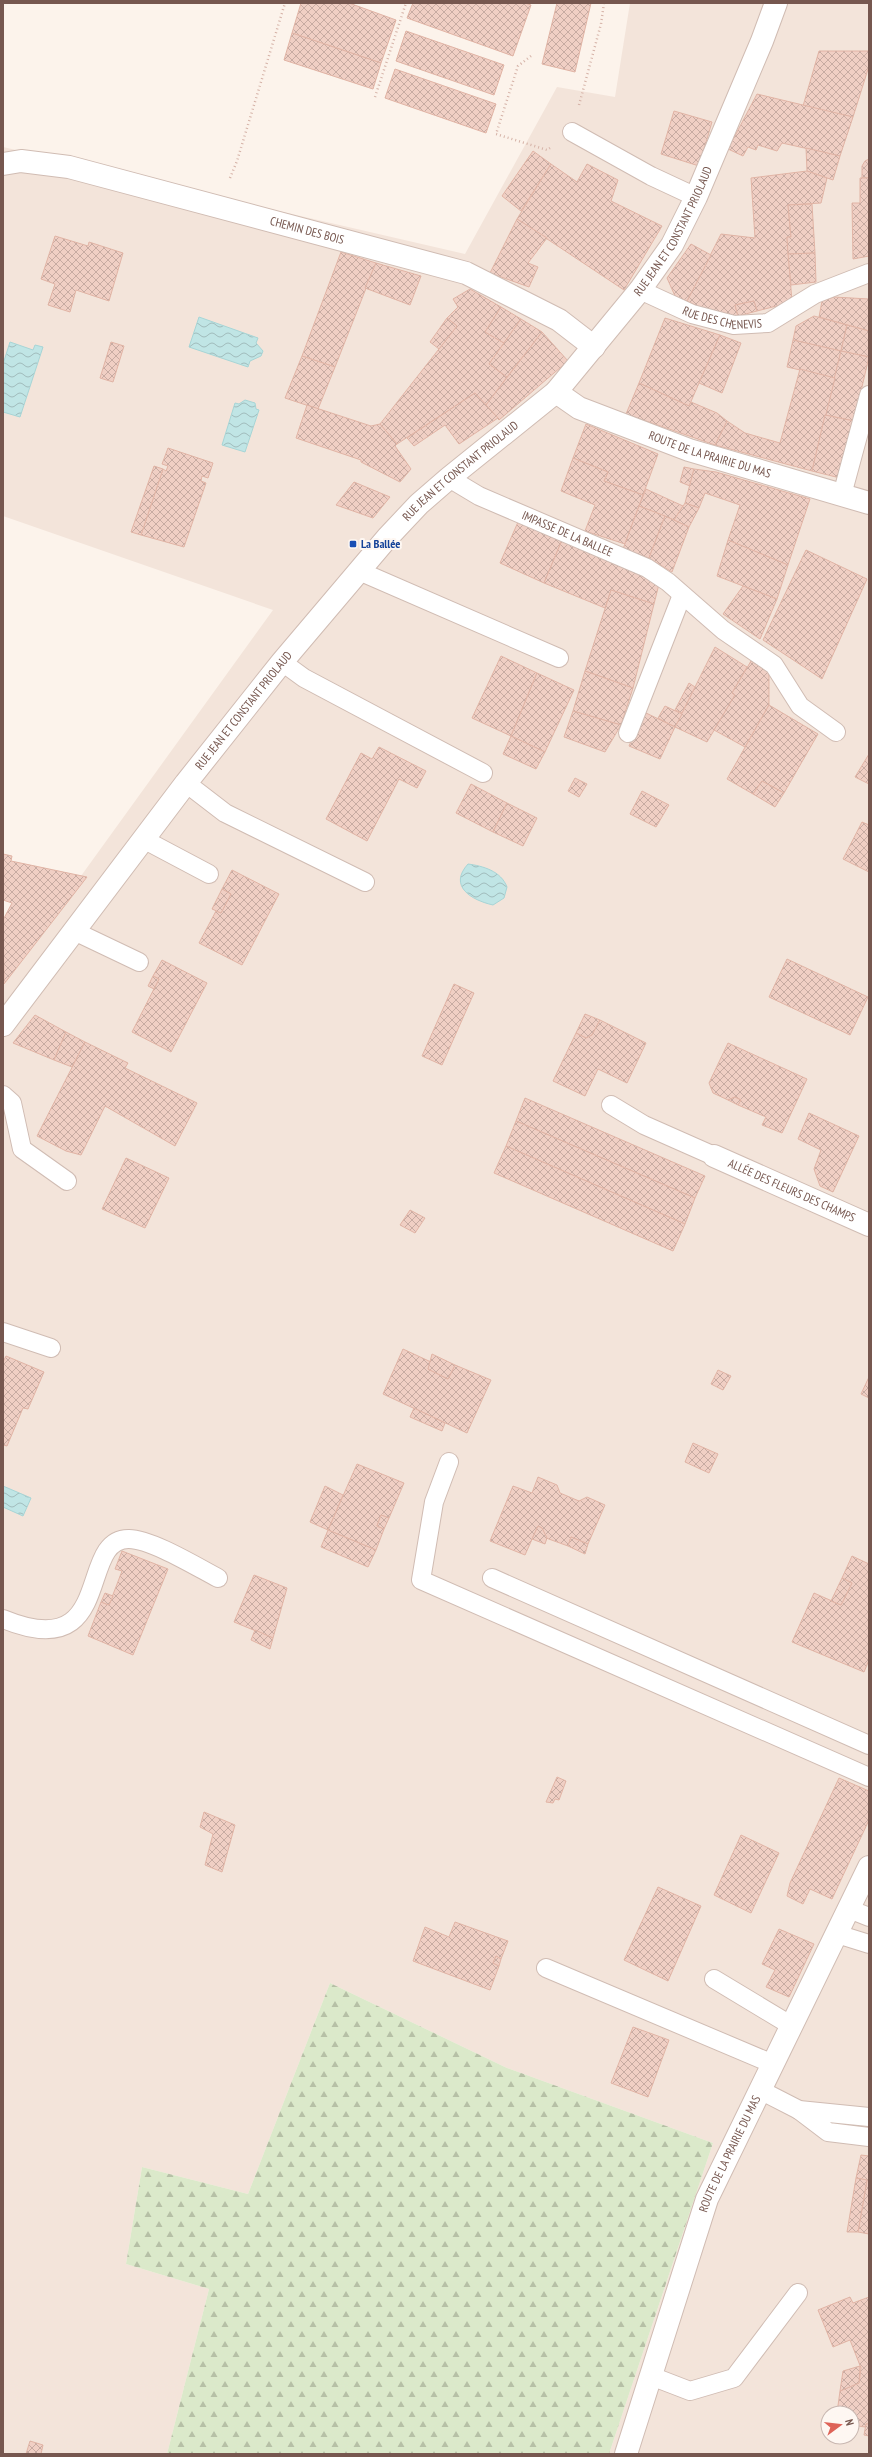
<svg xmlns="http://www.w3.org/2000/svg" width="872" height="2457" viewBox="0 0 872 2457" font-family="'PT Sans Narrow',sans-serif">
  <defs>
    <pattern id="forest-firs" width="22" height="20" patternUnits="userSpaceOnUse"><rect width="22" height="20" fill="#dbe9ca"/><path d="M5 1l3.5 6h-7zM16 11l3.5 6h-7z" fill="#b6c0a6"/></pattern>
    <pattern id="water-waves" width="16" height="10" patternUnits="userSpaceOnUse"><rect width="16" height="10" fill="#c0e5e5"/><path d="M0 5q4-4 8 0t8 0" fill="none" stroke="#a1bcbc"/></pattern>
    <pattern id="building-cross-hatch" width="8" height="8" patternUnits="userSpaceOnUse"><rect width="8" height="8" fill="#f0cfc4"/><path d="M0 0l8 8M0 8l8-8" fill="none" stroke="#c7aba2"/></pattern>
  </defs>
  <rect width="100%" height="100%" fill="#fcf3eb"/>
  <path fill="#f3e4da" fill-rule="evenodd" d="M630,3H869V2454H609L713,2143L507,2068L330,1983L248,2194L142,2167L126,2264L209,2289L167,2454H3V984L273,610L3,516V147L465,254L557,87L615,97ZM828,2413H852V2437H828Z"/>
  <polygon fill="url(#forest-firs)" points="330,1983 507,2068 713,2143 609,2454 167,2454 209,2289 126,2264 142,2167 248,2194"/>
  <g fill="url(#water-waves)" stroke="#a7d5d6">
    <polygon points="199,317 258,338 256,343 263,351 261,356 250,361 248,367 189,347"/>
    <polygon points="10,342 33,350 35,345 43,347 20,417 3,412 3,364"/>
    <polygon points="245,400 255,403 256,409 259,410 245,452 222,445 235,403 239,404"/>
    <path d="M468,864C483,866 501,871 507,887L504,898L493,905C471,900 448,886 468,864Z"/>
    <polygon points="3,1486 31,1498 23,1516 3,1507"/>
  </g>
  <g fill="url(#building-cross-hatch)" stroke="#e1b4a5">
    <polygon points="301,3 349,3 396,20 381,63 292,33"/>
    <polygon points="413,3 525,3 531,5 513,56 407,18"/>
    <polygon points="557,3 591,3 575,72 542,64"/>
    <polygon points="406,31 504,65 494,95 396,61"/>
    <polygon points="292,33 381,63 373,89 284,60"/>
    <polygon points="819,51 869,51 869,66 853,117 803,106"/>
    <polygon points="395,69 496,104 486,133 385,98"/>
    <polygon points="757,94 853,117 840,156 782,143 777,151 758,145 756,150 748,147 743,156 728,149"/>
    <polygon points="674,111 712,122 699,166 661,154"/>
    <polygon points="806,148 840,156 833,180 807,171"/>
    <polygon points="533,151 551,164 521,211 502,196"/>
    <polygon points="869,159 869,178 862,178 862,166 865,161"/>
    <polygon points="551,164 577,182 587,164 618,180 611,201 662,226 624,290 517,219"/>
    <polygon points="807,171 827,178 821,203 788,205 791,237 787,237 792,302 757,311 754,301 735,305 738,316 727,320 687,301 721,234 755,238 751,178"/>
    <polygon points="860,178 869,178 869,256 853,259 852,203 860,203"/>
    <polygon points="812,204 815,253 788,254 787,237 791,237 788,205"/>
    <polygon points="517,219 547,238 528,263 538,267 529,287 490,273"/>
    <polygon points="55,236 88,246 89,242 123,253 109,301 76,290 70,312 48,305 55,284 41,279"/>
    <polygon points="691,244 711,255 687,301 675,296 667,278"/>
    <polygon points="341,252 376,263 335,367 302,356"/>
    <polygon points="815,253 816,282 791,285 788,254"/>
    <polygon points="376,263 421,276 410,305 365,288"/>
    <polygon points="470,289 501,307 485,332 504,343 489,364 507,377 486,405 475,393 397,444 380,424 457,326 447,318 458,307 453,299"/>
    <polygon points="834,297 869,299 869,331 819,317 822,301"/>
    <polygon points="754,301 757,311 738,316 735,305"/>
    <polygon points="501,307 521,319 504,343 485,332"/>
    <polygon points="814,316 847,325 841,351 793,340 796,326"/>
    <polygon points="447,318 457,326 439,349 430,342"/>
    <polygon points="665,318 720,335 689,406 639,383"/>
    <polygon points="521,319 542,332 507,377 489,364"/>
    <polygon points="847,325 869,331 869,357 841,351"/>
    <polygon points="542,332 568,361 499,420 486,405"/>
    <polygon points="720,335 741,343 722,393 699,383"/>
    <polygon points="793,340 841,351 835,378 787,367"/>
    <polygon points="111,342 124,346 113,382 100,378"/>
    <polygon points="841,351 869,357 854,421 825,415"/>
    <polygon points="302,356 335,367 318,409 285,398"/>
    <polygon points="800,369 835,378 812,471 715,445 727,421 745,433 780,443"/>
    <polygon points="639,383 689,406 691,402 717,413 727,421 715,445 626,414"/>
    <polygon points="475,393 498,418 459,444 445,425 414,446 407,438"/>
    <polygon points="307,405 371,426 380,424 397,444 395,446 411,469 400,482 361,462 361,460 296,438"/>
    <polygon points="825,415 854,421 840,478 812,471"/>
    <polygon points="586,424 658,454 643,495 604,481 608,472 573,458"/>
    <polygon points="168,448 213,463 208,478 202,476 201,481 206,483 184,547 141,535 163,469 166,471 168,466 162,464"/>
    <polygon points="573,458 608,472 604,481 643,495 625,544 585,531 595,505 561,491"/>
    <polygon points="154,466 163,469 141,535 131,532"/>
    <polygon points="684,467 694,469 690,486 680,482"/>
    <polygon points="694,469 716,472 810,499 788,565 728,540 740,505 705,493 699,508 685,503"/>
    <polygon points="354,482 390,497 373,518 336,505"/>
    <polygon points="646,489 683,506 674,520 639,506"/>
    <polygon points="685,503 699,508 689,527 674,520"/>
    <polygon points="639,506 665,516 649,558 623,549"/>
    <polygon points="665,516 689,527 672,572 649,558"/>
    <polygon points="518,522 562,540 544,583 500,563"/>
    <polygon points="562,540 618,564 659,584 654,604 611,590 605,608 544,583"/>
    <polygon points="728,540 788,565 777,599 717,576"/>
    <polygon points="806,550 867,579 822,679 763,640"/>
    <polygon points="743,586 777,599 760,639 723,614"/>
    <polygon points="611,590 654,604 633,688 585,671"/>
    <polygon points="715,647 747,667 732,693 735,695 730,704 707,742 675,727"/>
    <polygon points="501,656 537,673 511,736 472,718"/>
    <polygon points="751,661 769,672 769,705 745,747 714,730 735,695 732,693"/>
    <polygon points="585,671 633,688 621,725 573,711"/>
    <polygon points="537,673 574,690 545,752 511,736"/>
    <polygon points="689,683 695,687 682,713 675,710"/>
    <polygon points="769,705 818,734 784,793 762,781 753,794 727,779"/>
    <polygon points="665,706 682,714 675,727 658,718"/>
    <polygon points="573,711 621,725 605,752 564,737"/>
    <polygon points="644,712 675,727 660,759 629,746"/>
    <polygon points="511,736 545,752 536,769 503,754"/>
    <polygon points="379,747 426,771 417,788 399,779 367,841 326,819 361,753 372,759"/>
    <polygon points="869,754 869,784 855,777"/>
    <polygon points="575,778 587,784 579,797 568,791"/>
    <polygon points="762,781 784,793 775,807 753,794"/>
    <polygon points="471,784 507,803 493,832 456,813"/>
    <polygon points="642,791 669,805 656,827 630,814"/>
    <polygon points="507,803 537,818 523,846 493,832"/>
    <polygon points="862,822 869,825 869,872 843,859"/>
    <polygon points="3,854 12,856 11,861 87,877 4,984 3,920 12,903 3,900"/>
    <polygon points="232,870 279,894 242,965 199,943 216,911 221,913 231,894 222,889"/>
    <polygon points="222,889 231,894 221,913 212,909"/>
    <polygon points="787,959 868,997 850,1035 769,997"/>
    <polygon points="162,960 207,983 171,1052 132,1032 159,979 153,976"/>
    <polygon points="153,976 159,979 154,989 148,986"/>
    <polygon points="454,984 474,993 442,1065 422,1056"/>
    <polygon points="585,1014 600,1020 592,1035 586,1038 576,1033"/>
    <polygon points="35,1015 66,1032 54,1060 13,1043"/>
    <polygon points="600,1020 646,1043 627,1083 598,1069 585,1096 553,1081 576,1033 586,1038 592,1035"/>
    <polygon points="66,1032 85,1042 72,1067 54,1060"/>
    <polygon points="85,1042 128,1063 125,1068 197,1103 175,1146 105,1106 81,1155 66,1151 37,1136"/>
    <polygon points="728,1043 807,1079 782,1133 762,1125 766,1117 738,1105 741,1100 735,1097 728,1100 713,1093 709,1083"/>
    <polygon points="735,1097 741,1100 738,1105 728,1100"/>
    <polygon points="525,1098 705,1176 695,1198 516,1121"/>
    <polygon points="809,1113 859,1136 833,1192 820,1186 814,1169 821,1150 798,1139"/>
    <polygon points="516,1121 695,1198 685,1224 506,1146"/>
    <polygon points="506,1146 685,1224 673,1251 494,1173"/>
    <polygon points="126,1158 169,1178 145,1228 102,1209"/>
    <polygon points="410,1210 425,1218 415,1233 400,1225"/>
    <polygon points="403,1349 431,1362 428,1369 448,1379 455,1365 491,1380 467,1433 383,1394"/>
    <polygon points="432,1354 455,1365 448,1379 428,1369"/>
    <polygon points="6,1356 44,1372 28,1409 23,1408 7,1446 3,1445 3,1362"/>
    <polygon points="718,1370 731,1376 723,1390 711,1384"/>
    <polygon points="869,1377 869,1398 861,1394"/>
    <polygon points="414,1408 445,1423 442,1431 410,1417"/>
    <polygon points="693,1443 718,1454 709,1473 685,1462"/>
    <polygon points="357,1464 404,1483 389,1518 381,1515 377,1526 384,1529 376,1550 328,1530"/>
    <polygon points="538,1477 557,1485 560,1493 579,1501 587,1497 605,1505 588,1544 571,1537 568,1546 546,1538 542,1528 538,1526 525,1555 490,1541 513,1486 532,1493"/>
    <polygon points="325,1486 343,1495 328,1530 310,1522"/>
    <polygon points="381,1515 389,1518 384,1529 377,1526"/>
    <polygon points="538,1526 542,1528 547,1538 545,1544 532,1539"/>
    <polygon points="328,1530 376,1550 368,1567 321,1547"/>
    <polygon points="571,1537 588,1544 585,1554 568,1546"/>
    <polygon points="122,1551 168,1569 133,1655 88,1636 101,1602 109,1605 122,1571 115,1569"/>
    <polygon points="852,1556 869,1564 869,1660 864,1672 792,1642 814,1593 841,1605 852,1583 842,1578"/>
    <polygon points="254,1575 287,1588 273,1638 234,1622"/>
    <polygon points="842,1578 852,1583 841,1605 831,1601"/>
    <polygon points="105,1593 113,1596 109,1605 101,1602"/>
    <polygon points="255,1630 273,1638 270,1649 251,1640"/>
    <polygon points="557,1777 566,1781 559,1800 555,1799 553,1803 546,1802"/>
    <polygon points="839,1778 869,1791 869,1820 832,1899 810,1889 803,1904 787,1896 790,1883"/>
    <polygon points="204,1812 235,1825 222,1872 205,1865 213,1834 200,1827"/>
    <polygon points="741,1835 779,1853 751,1913 714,1895"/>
    <polygon points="658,1887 701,1906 668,1981 624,1960"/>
    <polygon points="455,1922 508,1941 501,1959 496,1956 493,1963 499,1966 490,1990 413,1961 425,1927 449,1937"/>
    <polygon points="779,1929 814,1944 789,1997 766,1987 775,1970 762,1964"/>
    <polygon points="496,1956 501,1959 499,1966 493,1963"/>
    <polygon points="633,2027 669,2040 648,2097 611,2083"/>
    <polygon points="861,2155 869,2156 869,2234 858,2232 867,2180 856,2178"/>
    <polygon points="856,2178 867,2180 858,2232 847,2232"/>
    <polygon points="850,2297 853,2303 869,2297 869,2424 866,2424 865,2427 852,2425 852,2413 837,2413 840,2391 859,2383 861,2368 850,2340 833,2347 818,2310"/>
    <polygon points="860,2366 859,2383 840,2391 843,2371"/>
    <polygon points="866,2424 869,2424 869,2436 864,2435"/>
    <polygon points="30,2441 43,2445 41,2454 26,2454"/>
  </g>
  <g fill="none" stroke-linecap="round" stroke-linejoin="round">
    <defs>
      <g id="lane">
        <polyline points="572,132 651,176 696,197"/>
        <path id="s1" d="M640,290L692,314L734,325L768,323L815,294L869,273"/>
        <path id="s2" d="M449,478L479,496L647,568L668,582L723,630L774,665L800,706L836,732"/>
        <polyline points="842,495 869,395"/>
        <polyline points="359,571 559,658"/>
        <polyline points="282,662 304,678 483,773"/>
        <polyline points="628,733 682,595"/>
        <polyline points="186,783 225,813 365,882"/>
        <polyline points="143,839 209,874"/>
        <polyline points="74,931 139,962"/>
        <polyline points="3,1095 12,1103 22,1149 67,1181"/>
        <polyline points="611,1105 644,1125 714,1156"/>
        <polyline points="3,1332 51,1348"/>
        <polyline points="449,1462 434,1502 421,1580 869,1777"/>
        <polyline points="492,1578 869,1745"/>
        <path d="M3,1619C117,1666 76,1538 129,1539C151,1539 197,1567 218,1578"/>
        <polyline points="849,1909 869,1917"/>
        <polyline points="837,1934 869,1944"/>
        <polyline points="546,1968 773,2064"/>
        <polyline points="714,1979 792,2026"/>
        <polyline points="760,2090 799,2110 869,2117"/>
        <polyline points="799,2110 828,2132 869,2137"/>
        <polyline points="651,2376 690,2391 734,2378 798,2293"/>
      </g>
      <g id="street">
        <path id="s3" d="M3,164L21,161L69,167L466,273L559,320L594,347"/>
        <path id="s4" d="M556,392L579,408L689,450L869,503"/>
        <path id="s5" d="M3,1025L186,783L282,662L387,538L419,504L449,478L556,392L640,290L672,245L696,197L762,41L776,3"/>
        <path id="s6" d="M714,1156L869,1225"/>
        <path id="s7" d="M626,2454L707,2199L869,1867"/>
      </g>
    </defs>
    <use href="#lane" stroke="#d0bcb3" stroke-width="20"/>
    <use href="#street" stroke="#d0bcb3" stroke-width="24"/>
    <g stroke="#d5b2a7" stroke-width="2.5" stroke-dasharray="1 3" stroke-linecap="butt">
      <polyline points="531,56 518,66 496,134 547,150 550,148"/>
      <polyline points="375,97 406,3"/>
      <polyline points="579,105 601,24 604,3"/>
      <polyline points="230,178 237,161 285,3"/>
    </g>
    <use href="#lane" stroke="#fff" stroke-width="18"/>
    <use href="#street" stroke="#fff" stroke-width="22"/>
  </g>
  <rect fill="#1a4fb4" stroke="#fef7f2" stroke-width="1.5" x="349" y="540" width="8" height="8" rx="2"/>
  <g text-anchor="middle" stroke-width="4" stroke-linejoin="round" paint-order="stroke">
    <g font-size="12" fill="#76574f" stroke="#fef7f2">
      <text dy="4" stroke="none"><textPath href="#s3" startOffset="313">CHEMIN DES BOIS</textPath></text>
      <text dy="4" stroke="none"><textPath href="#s5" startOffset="1044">RUE JEAN ET CONSTANT PRIOLAUD</textPath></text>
      <text dy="4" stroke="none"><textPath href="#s1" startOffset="88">RUE DES CHENEVIS</textPath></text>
      <text dy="4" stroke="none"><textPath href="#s4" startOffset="167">ROUTE DE LA PRAIRIE DU MAS</textPath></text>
      <text dy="4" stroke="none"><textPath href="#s5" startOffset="720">RUE JEAN ET CONSTANT PRIOLAUD</textPath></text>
      <text dy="4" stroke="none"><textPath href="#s2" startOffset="131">IMPASSE DE LA BALLEE</textPath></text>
      <text dy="4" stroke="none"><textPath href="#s5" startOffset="396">RUE JEAN ET CONSTANT PRIOLAUD</textPath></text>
      <text dy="4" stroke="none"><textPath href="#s6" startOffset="85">ALLÉE DES FLEURS DES CHAMPS</textPath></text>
      <text dy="4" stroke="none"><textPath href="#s7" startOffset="318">ROUTE DE LA PRAIRIE DU MAS</textPath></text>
    </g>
    <g font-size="12" font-weight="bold" fill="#164399" stroke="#fef7f2" text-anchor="start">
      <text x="361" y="548">La Ballée</text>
    </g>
  </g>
  <rect width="872" height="2457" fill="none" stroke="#76574f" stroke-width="8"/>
  <g transform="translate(840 2425) rotate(75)"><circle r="19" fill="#fef7f2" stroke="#c8b7b1"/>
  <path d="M0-3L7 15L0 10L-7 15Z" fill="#de6358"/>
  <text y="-6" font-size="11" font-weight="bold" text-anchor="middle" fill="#76574f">N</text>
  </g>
</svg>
